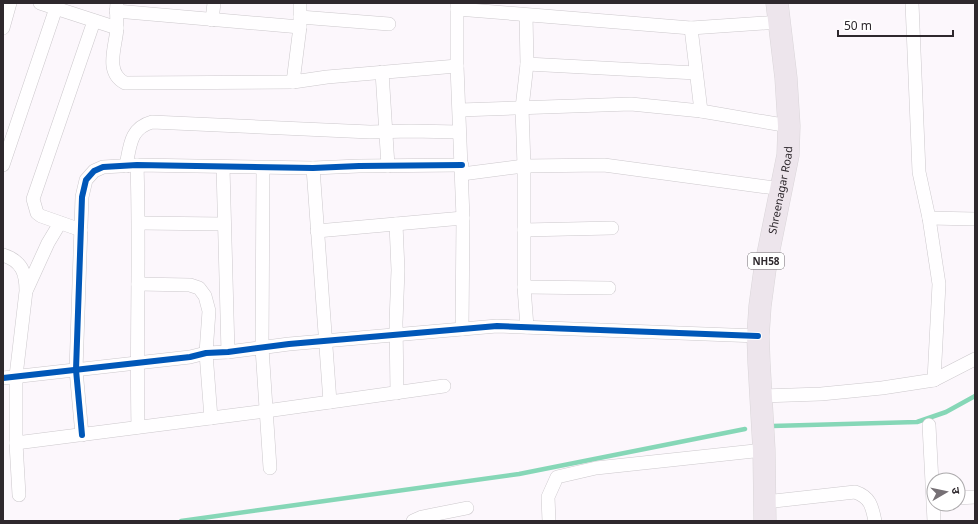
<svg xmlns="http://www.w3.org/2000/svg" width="978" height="524" viewBox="0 0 978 524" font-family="'Noto Sans','Noto Sans Devanagari',sans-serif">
  <rect width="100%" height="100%" fill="#fcf7fc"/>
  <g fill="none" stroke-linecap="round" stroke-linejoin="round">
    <g stroke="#86d7b7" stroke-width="4.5">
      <polyline points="772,426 917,422 946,412 975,396"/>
      <polyline points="181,521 519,474 745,429"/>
    </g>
    <defs>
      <g id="street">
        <polyline points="40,3 117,28"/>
        <path d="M117,3C116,12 117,20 117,28C116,46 104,72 125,83L293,82"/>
        <polyline points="300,3 300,27 293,82 327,77 457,66"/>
        <polyline points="457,3 457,66 463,218 462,329"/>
        <polyline points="457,9 691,28 780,22"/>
        <polyline points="116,11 300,27"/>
        <polyline points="526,15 527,64 522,108 524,166 524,287 527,327"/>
        <polyline points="300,17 389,24"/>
        <polyline points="212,20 214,3"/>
        <polyline points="3,28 10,3"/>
        <polyline points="691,28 701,111"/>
        <polyline points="527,64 696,73"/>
        <polyline points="382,72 388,166"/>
        <polyline points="460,110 631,104 701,111 789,126"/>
        <polyline points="3,165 56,8"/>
        <path d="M137,165C140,252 136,340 138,427"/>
        <path d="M126,166C130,146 130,128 152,122L370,132L411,131L459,132"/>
        <polyline points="223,167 228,352"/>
        <polyline points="263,168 262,348 270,468"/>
        <polyline points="313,168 330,402"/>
        <polyline points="462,174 524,166 604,165 782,189"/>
        <polyline points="929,218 975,219"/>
        <polyline points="139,223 224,224"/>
        <polyline points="396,224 398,270 396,322 397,393"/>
        <polyline points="81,230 41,216 37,213 33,199 94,21"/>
        <polyline points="524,230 612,228"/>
        <polyline points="317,231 463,218"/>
        <path d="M3,255C22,261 26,273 26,291L16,376V443L19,495"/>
        <polyline points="138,284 190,285 199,288 205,296 209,311 206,353 211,418"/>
        <polyline points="524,287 609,288"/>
        <polyline points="27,289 48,243 60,223"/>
        <polyline points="3,378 190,357 206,353 228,352 289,344 497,326 758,336"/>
        <polyline points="934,380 975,359"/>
        <polyline points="760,396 821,394 882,388 934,380 939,284 929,218 919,172 912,3"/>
        <polyline points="929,425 934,521"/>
        <polyline points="82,435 76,370 82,197 86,180 94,171 103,167 137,165 313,168 359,166 462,165"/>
        <polyline points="16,443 266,411 444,386"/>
        <polyline points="958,498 975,497"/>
        <path d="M765,502L855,492C870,497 872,506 875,521"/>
        <polyline points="413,521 422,517 467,508"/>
        <polyline points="549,521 548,497 557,477 596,468 764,450"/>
      </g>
      <g id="highway">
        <path id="s1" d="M765,521L764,450L759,363L758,336L760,306L765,269L788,155L789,126L786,78L777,3"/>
      </g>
    </defs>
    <use href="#street" stroke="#ccc8cc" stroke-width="14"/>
    <use href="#highway" stroke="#d9d5d8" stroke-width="23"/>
    <use href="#street" stroke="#fffeff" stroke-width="13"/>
    <use href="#highway" stroke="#ede5ec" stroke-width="22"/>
    <defs>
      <g id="cycleway">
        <polyline points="3,378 190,357 206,353 228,352 289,344 497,326 758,336"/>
        <polyline points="82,435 76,370 82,197 86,180 94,171 103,167 137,165 313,168 359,166 462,165"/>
      </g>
    </defs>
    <use href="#cycleway" stroke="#fff" stroke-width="8"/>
    <use href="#cycleway" stroke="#0057b8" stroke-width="6"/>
  </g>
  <g text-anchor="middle" stroke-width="4" stroke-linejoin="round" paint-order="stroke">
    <rect fill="#fff" stroke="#6d686c" stroke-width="1" x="748" y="253" width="36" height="16" rx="3"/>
    <g font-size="10" font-weight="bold" fill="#2e282d">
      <text x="766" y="265">NH58</text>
    </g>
    <g font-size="11" fill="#2e282d" stroke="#fff">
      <text dy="4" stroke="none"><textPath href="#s1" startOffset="333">Shreenagar Road</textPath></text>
    </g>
  </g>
  <rect width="978" height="524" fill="none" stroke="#2e282d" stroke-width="8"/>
  <g transform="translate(946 492) rotate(81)"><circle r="19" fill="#ffffff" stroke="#aba9ab"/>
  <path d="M0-3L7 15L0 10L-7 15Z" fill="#767075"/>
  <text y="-6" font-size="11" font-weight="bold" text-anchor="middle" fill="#2e282d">उ</text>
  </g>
  <path d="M838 30v6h115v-6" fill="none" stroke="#2e282d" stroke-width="2"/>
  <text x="844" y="30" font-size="12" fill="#2e282d" stroke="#ffffff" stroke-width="3" paint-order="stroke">50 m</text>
</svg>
